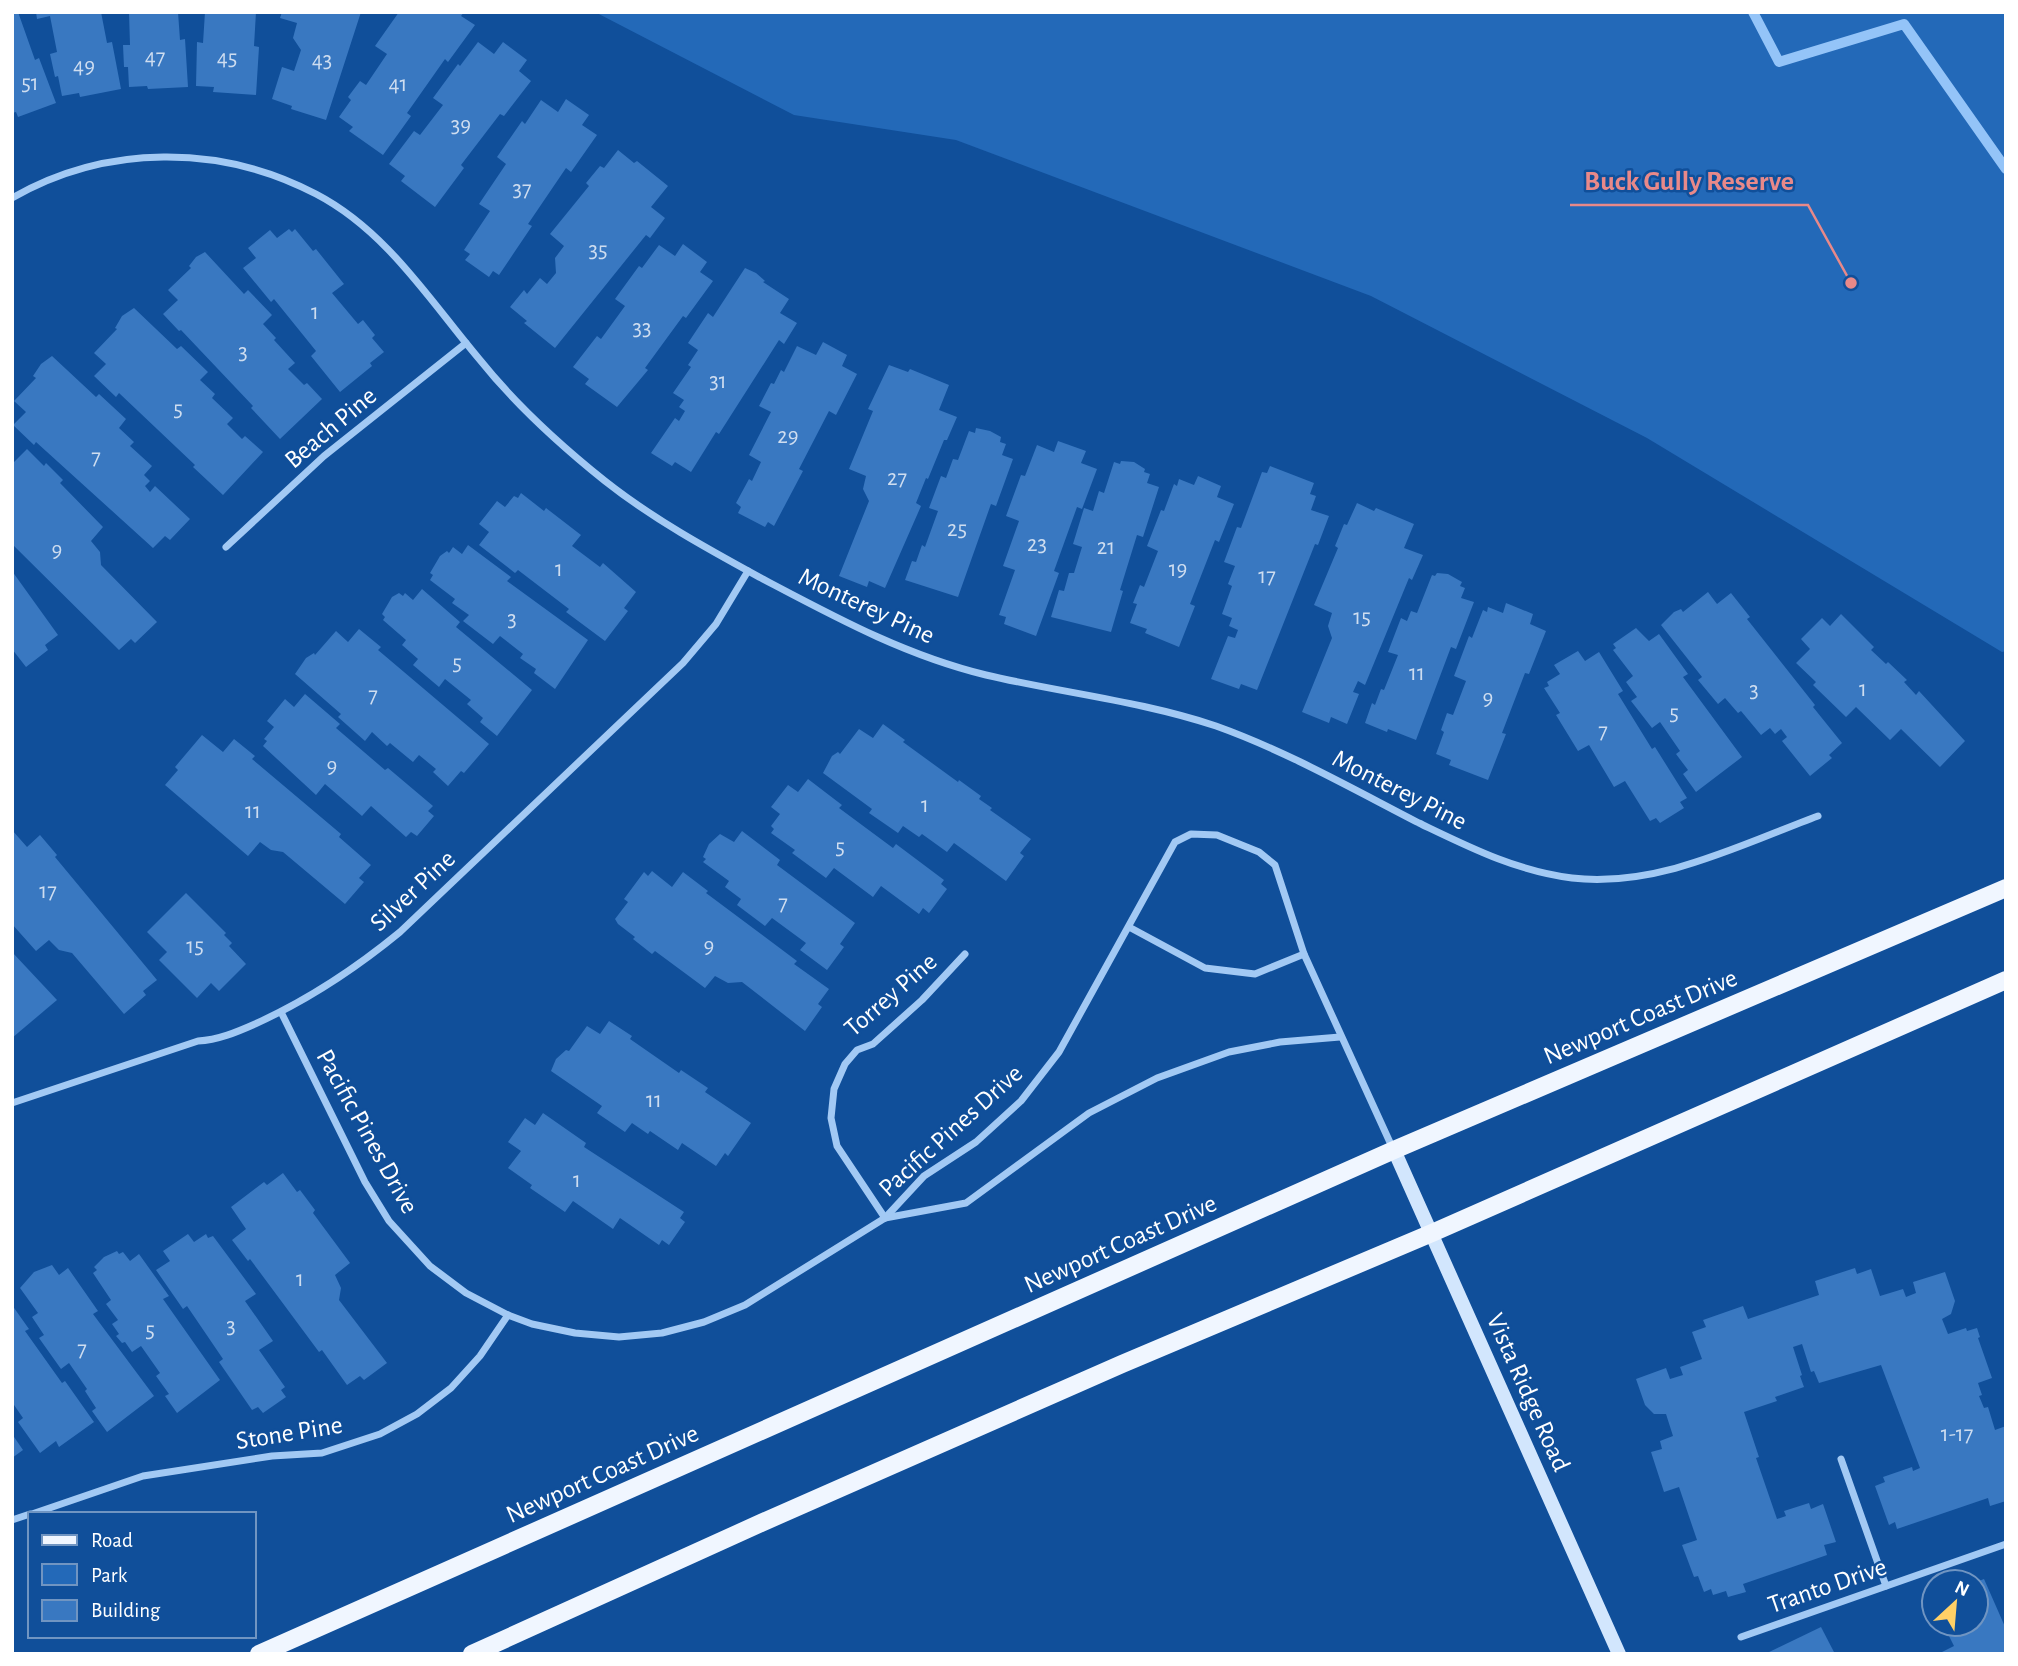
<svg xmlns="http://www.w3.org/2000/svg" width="2018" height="1666" viewBox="0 0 2018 1666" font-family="'Alegreya Sans',sans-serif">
  <rect width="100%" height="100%" fill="#104f9a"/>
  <polygon fill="#2369b8" points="595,12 2006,12 2006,651 2002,652 1647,438 1371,296 956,140 794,115"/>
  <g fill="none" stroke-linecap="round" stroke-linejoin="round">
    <polyline stroke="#94c4f8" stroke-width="10" points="1753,12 1779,62 1904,24 2006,169"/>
  </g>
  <g fill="#3978c1">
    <polygon points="12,12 18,12 35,60 39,58 56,103 18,117 16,112 12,113"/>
    <polygon points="36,12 101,12 107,43 112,42 121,89 80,97 79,93 62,96 58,76 55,77 50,54 57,52 50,16 37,19"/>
    <polygon points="129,12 178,12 180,40 185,39 188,87 148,89 147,86 129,87 128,67 124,67 123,45 130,45"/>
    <polygon points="205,12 256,12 254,46 259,47 256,95 213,92 214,87 196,86 197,42 203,43"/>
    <polygon points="282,12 361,12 326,120 291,109 292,106 272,99 282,67 294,71 301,50 293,38 297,23 280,18"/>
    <polygon points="399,12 464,12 461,16 475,25 448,62 445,59 407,113 411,116 383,155 349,131 353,127 339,117 351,100 348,97 360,81 366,85 387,54 375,46"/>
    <polygon points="478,42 494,54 503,42 527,60 519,71 531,81 504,116 500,114 461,165 464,168 435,207 401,181 405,176 389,164 414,131 420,135 443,105 433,98 458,64 460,66"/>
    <polygon points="566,99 589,115 582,125 597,135 571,172 566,168 528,224 532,226 499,275 493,271 489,277 465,260 470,254 464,250 490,211 479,204 506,164 497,157 522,121 525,124 541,100 558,112"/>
    <polygon points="618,150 634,163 637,161 668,186 651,207 665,218 650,238 646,235 555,348 524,323 527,321 510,307 524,290 527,294 540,278 547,284 556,273 555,258 564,246 550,234 589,186 586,183 600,166 604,168"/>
    <polygon points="289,229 292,232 295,229 313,251 316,249 344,284 332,293 358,324 363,320 375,335 372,338 384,352 370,363 372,366 340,392 311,356 316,351 274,299 271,302 243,268 256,258 248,248 270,230 277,238"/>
    <polygon points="683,244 707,262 700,272 713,281 686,318 683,316 645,368 648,370 617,407 585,384 589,379 573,367 597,336 601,339 625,306 615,299 639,266 642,268 659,245 675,256"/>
    <polygon points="205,252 244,294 248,290 272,315 263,324 276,338 274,340 295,363 288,369 304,385 307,383 322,399 280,439 251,408 253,406 181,330 179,331 163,314 178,300 168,290 191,268 189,266 196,257"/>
    <polygon points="745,268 756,273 765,281 763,282 789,299 780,313 797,323 784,344 779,340 719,434 716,432 691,472 675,462 672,466 651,453 675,418 679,421 685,411 679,407 684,400 673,393 691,367 688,365 698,350 688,343 708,313 713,317"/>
    <polygon points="134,308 177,349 181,346 208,372 200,380 215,394 212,398 233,418 227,424 242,439 245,436 263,452 223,495 193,467 195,465 119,393 116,397 94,376 106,364 94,353 117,329 115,328 122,316"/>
    <polygon points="823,342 847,355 842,366 857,374 836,415 829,411 799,469 803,471 774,526 768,522 765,527 738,513 741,507 736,503 749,479 752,481 761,462 749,455 771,412 759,406 771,383 774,384 781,370 784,372 797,346 816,355"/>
    <polygon points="52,356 96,397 99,394 126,419 119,428 134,442 130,446 152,466 144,475 150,481 145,486 150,492 155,486 190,519 170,540 165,536 153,548 36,442 34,445 13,425 26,412 14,401 36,378 33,376 41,364"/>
    <polygon points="889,365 908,372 910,369 949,385 939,410 957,417 947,440 944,440 928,479 926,478 916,503 921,506 885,588 869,581 867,587 839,576 869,501 863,489 866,476 849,469 873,411 868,409"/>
    <polygon points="976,428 990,431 1001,437 1000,442 1006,444 1002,455 1013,459 996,506 991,504 958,597 905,580 912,561 916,562 922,545 925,547 938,511 929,508 941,476 946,478 953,459 958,460 969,431 975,433"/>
    <polygon points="1058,441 1086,451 1081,463 1097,469 1082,509 1077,507 1054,571 1059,573 1036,636 1004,624 1006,617 999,615 1015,570 1003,566 1019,521 1006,516 1021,475 1025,476 1037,445 1054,452"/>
    <polygon points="27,449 44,466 46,463 63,480 60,483 103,527 91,541 100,552 101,565 157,622 135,643 131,639 119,650 12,544 12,464"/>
    <polygon points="1121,461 1134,462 1145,469 1144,472 1150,474 1147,483 1159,487 1143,537 1137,535 1120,590 1123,591 1111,632 1051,617 1059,590 1064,591 1069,573 1074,573 1082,547 1073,544 1084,508 1093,511 1099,491 1104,493 1114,462 1120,464"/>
    <polygon points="1270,466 1314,483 1310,494 1316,496 1311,510 1329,516 1318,545 1315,544 1257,690 1241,684 1239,689 1211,679 1228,636 1235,638 1238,630 1229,626 1232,618 1222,614 1232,586 1228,584 1235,566 1224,562 1237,527 1241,528 1262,472 1267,473"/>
    <polygon points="1198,476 1221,486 1217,497 1234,504 1219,542 1215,540 1190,604 1195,606 1179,647 1145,633 1147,629 1130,623 1137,604 1133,603 1140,585 1144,587 1158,551 1147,546 1161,510 1164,511 1174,484 1177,486 1179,479 1194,485"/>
    <polygon points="521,493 544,511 546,508 581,535 572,546 600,567 603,563 636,592 624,608 628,611 605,641 566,612 569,609 518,570 515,573 479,545 489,532 479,524 497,501 505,507 514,496 518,498"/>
    <polygon points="1357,503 1374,511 1376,508 1414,524 1404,548 1423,555 1412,580 1409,578 1365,685 1358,681 1353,692 1359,694 1347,724 1331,717 1329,723 1302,712 1332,638 1328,626 1332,613 1314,605 1338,548 1335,546 1344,524 1347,525"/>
    <polygon points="468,545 511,577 507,581 588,640 555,689 534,673 536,669 520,658 523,654 500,636 493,644 463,621 469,615 452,603 455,599 430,580 433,575 430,573 440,556 447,551 449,553 453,547 462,554"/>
    <polygon points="12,571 58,635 45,645 48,650 26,667 12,649"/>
    <polygon points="1437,573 1448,574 1462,582 1460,586 1465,588 1461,598 1474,602 1456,649 1451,647 1416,740 1388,729 1387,732 1365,723 1372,703 1375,705 1381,689 1384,690 1398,655 1388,652 1401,618 1407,621 1411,611 1417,613 1432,575 1435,576"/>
    <polygon points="422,589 460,622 456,627 532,690 497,736 480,722 483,718 467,704 471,700 445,679 439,687 413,665 418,659 402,645 406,640 383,620 385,617 382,614 392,597 399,593 403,596 405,593 413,600"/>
    <polygon points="1708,592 1717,604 1731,593 1750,617 1747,619 1815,705 1813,707 1842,743 1829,755 1832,758 1810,776 1782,741 1787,737 1781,729 1775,734 1770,728 1761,735 1741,711 1738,713 1725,698 1718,704 1698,680 1702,677 1661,625 1674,612 1681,609 1683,612"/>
    <polygon points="1506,603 1533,614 1530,624 1546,631 1529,674 1525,673 1502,733 1506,734 1488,780 1449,765 1451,760 1436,754 1444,732 1441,730 1447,713 1453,715 1466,681 1454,676 1469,636 1472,638 1483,610 1487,612 1488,607 1503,613"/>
    <polygon points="1841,614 1874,647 1871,650 1886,664 1888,662 1907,680 1904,682 1916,695 1919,691 1965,741 1940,767 1901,729 1890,740 1856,707 1846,717 1813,685 1816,682 1796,663 1810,649 1801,639 1822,618 1830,626"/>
    <polygon points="1636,628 1649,641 1659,634 1688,674 1683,677 1742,757 1696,792 1683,774 1688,770 1676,754 1680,751 1660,722 1652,728 1631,701 1637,697 1626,682 1633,676 1613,650 1616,648 1613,644"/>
    <polygon points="359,629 381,647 378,650 489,744 464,773 461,771 448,786 433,772 436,769 419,755 413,762 390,743 387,746 372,732 365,741 338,717 341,714 295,674 306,658 314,653 315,655 336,631 348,642"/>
    <polygon points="1578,651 1585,661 1599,652 1623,691 1618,694 1652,749 1655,747 1687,798 1680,802 1684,808 1660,823 1656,818 1650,821 1625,781 1614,787 1589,745 1578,751 1556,715 1560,713 1544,688 1549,686 1547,682 1560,674 1554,665"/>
    <polygon points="305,694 340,724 336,728 385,770 388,768 433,806 428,811 434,816 417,836 411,832 406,837 371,806 362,816 325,784 316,795 263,746 267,741 264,739 274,727 267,721 285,699 294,707"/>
    <polygon points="883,724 905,740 903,742 958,782 959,780 981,796 979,799 992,808 990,810 1031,839 1020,853 1024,856 1006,881 954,843 947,852 922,834 919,837 903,826 898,833 869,813 872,809 823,773 832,756 838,752 840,754 859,729 873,738"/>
    <polygon points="202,735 223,752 234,739 255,756 252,759 341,834 339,837 371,865 359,878 364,882 345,904 283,852 271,850 260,842 248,856 165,785 178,770 175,767"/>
    <polygon points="808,779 842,805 839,808 893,848 896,844 944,880 941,884 947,889 929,913 923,908 919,914 881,886 873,897 834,868 826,878 792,853 795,850 771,833 774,829 771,826 780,814 771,807 788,785 798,792"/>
    <polygon points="12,830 27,847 40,835 57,855 55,857 157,980 143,991 146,995 124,1014 72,953 59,950 49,940 36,951 12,924"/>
    <polygon points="742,831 780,860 777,865 855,923 840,944 844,947 827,970 800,950 806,943 772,918 765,926 737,905 741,899 725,887 729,881 703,862 706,859 703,857 709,844 720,834 734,842"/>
    <polygon points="652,871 672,887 683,872 708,891 706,893 797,961 794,964 829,989 818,1004 822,1007 805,1031 742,982 728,983 715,976 705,988 655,951 652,954 633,939 635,937 618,924 615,919 628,902 624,899 644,872 648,876"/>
    <polygon points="186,893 226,933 224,935 232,943 229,946 246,964 219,991 211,983 197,998 159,960 167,952 147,932"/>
    <polygon points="12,952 57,1000 12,1038"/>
    <polygon points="609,1021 632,1036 630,1039 679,1073 681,1070 708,1088 705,1092 751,1123 728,1156 725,1153 716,1166 682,1143 678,1150 650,1131 648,1134 632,1123 625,1132 597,1113 602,1106 551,1071 556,1059 566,1050 569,1051 587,1026 600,1034"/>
    <polygon points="543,1113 586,1143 584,1147 684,1212 680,1218 685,1222 669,1245 662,1240 659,1245 620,1218 613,1229 573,1201 565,1212 530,1188 532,1185 508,1168 521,1151 508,1142 525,1118 535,1125"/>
    <polygon points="283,1173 297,1192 300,1190 315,1210 313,1213 350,1263 335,1275 341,1288 339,1300 387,1363 364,1380 360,1376 347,1385 322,1350 319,1352 250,1259 248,1261 232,1240 246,1229 231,1207 264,1182 267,1185"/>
    <polygon points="188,1234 194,1242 206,1234 208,1238 213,1236 256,1294 245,1301 273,1341 259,1350 285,1387 281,1390 286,1397 263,1413 258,1407 252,1410 219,1362 223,1359 187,1306 183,1309 156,1270 170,1261 163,1251"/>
    <polygon points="117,1251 119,1254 123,1252 130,1261 139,1254 169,1296 163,1299 220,1380 177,1413 165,1396 169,1394 156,1376 160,1373 141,1346 132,1352 125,1342 122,1343 116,1336 119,1334 112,1324 118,1320 106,1304 111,1300 93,1273 97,1270 94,1267 104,1257"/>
    <polygon points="52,1265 59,1275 68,1268 98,1311 93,1314 154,1396 107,1432 92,1411 96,1408 85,1391 87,1389 69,1363 61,1369 39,1338 44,1335 32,1317 38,1313 20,1288 34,1272"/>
    <polygon points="1855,1268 1857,1274 1871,1269 1880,1296 1903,1289 1906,1297 1916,1293 1913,1282 1945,1272 1955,1301 1951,1314 1942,1319 1948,1334 1966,1328 1967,1331 1977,1328 1980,1337 1978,1338 1992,1378 1978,1383 1982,1395 1979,1396 1984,1408 1988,1407 1995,1430 2006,1426 2006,1501 1990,1506 1988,1498 1897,1529 1895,1522 1889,1525 1875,1486 1885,1482 1883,1477 1912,1467 1913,1471 1920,1468 1881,1365 1819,1383 1814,1371 1811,1372 1802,1344 1793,1347 1802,1375 1800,1376 1804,1387 1775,1397 1777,1401 1744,1412 1759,1457 1756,1458 1777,1519 1786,1516 1784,1511 1809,1503 1811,1509 1823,1504 1836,1542 1824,1545 1827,1555 1743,1584 1746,1592 1728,1597 1726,1591 1713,1595 1711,1589 1704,1592 1698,1576 1694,1577 1682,1545 1697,1540 1679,1487 1664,1492 1651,1452 1662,1449 1660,1441 1673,1436 1666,1414 1654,1414 1645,1405 1636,1379 1666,1368 1670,1379 1683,1375 1680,1367 1702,1359 1692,1332 1706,1327 1703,1320 1743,1306 1748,1319 1819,1295 1815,1281"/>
    <polygon points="12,1305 29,1329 25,1331 62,1383 65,1381 94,1422 59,1447 56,1441 40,1453 18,1422 23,1418 12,1402"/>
    <polygon points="12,1434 23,1450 12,1458"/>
    <polygon points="1984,1579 2006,1629 2006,1654 1938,1654 1954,1646 1943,1624 1976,1624 1976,1582"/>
    <polygon points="1821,1627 1835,1654 1765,1654"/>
  </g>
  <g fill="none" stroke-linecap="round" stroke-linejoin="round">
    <g stroke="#a2c9f4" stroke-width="7">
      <path d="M12,198C106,144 221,144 316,194C387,231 430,301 480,360C516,405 560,445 605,481C653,519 708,549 761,578C835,617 904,655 986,675C1063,693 1141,701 1216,726C1286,751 1353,789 1419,823C1469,847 1516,871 1572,878C1657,888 1740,845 1818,816"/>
      <polyline points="226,547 324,456 466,343"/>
      <polyline points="1304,954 1393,1149"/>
      <polyline points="281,1012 365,1182 389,1221 430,1266 466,1293 508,1315 532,1324 575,1333 619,1337 662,1333 704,1322 745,1305 885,1218 924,1176 976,1142 1021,1101 1059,1052 1175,842 1191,834 1217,835 1259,852 1275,865 1304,954 1255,974 1205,968 1129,927"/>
      <path d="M12,1103L198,1041C218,1040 237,1032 255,1024C308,1000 355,969 400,932L683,663L716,624L748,571"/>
      <polyline points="885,1218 966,1203 1089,1113 1157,1078 1229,1052 1280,1042 1340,1037"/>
      <polyline points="885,1218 837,1146 831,1118 834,1089 845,1064 857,1050 873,1044 922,1000 965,954"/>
      <polyline points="1841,1459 1886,1586"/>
      <polyline points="32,1514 143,1476 272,1456 322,1453 380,1434 417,1414 451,1388 480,1356 508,1315"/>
      <polyline points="12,1520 30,1514"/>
      <polyline points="1741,1637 2006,1544"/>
    </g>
    <polyline stroke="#d2e6fd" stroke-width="14" points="1394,1150 1619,1654"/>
    <g stroke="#f0f6ff" stroke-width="18">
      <polyline points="259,1654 1394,1150 2006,888"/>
      <polyline points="472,1654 761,1523 1122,1364 1432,1233 2006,980"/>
    </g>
  </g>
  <g text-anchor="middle" stroke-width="5" stroke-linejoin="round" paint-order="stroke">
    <g font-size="23" fill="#ceddf0">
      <text x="155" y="64">47</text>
      <text x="227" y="65">45</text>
      <text x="322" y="67">43</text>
      <text x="84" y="73">49</text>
      <text x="30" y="90">51</text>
      <text x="398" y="91">41</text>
      <text x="461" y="132">39</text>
      <text x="522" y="196">37</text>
      <text x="598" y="257">35</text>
      <text x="315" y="319">1</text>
      <text x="642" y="335">33</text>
      <text x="243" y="359">3</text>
      <text x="718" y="388">31</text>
      <text x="178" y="416">5</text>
      <text x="788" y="443">29</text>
      <text x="96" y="464">7</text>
      <text x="897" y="485">27</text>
      <text x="957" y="536">25</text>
      <text x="1037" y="551">23</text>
      <text x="1106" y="554">21</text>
      <text x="57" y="557">9</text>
      <text x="559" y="576">1</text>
      <text x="1178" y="576">19</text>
      <text x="1267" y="583">17</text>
      <text x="1362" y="624">15</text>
      <text x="512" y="626">3</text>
      <text x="457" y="670">5</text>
      <text x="1417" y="680">11</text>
      <text x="1863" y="696">1</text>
      <text x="1754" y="697">3</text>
      <text x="373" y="702">7</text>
      <text x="1488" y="705">9</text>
      <text x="1674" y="720">5</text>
      <text x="1603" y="738">7</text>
      <text x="332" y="773">9</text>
      <text x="925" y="812">1</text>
      <text x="253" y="818">11</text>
      <text x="840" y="854">5</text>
      <text x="48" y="898">17</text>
      <text x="783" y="910">7</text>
      <text x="195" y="953">15</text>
      <text x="709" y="953">9</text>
      <text x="654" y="1107">11</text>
      <text x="577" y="1187">1</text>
      <text x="300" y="1286">1</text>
      <text x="231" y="1333">3</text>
      <text x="150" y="1337">5</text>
      <text x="82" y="1356">7</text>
      <text x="1957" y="1441">1-17</text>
    </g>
    <g font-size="26" fill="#fff" stroke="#104f9a">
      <text transform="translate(330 427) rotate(-40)" y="9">Beach Pine</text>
      <text transform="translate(867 605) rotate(25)" y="9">Monterey Pine</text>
      <text transform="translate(1400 789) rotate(27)" y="9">Monterey Pine</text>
      <text transform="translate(412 890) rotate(-43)" y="9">Silver Pine</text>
      <text transform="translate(890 994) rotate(-41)" y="9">Torrey Pine</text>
      <text transform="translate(1640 1016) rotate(-23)" y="9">Newport Coast Drive</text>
      <text transform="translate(950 1130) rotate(-42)" y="9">Pacific Pines Drive</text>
      <text transform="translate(368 1131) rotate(61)" y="9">Pacific Pines Drive</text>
      <text transform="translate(1120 1243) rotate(-24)" y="9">Newport Coast Drive</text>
      <text transform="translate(1529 1392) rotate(66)" y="9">Vista Ridge Road</text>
      <text transform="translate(289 1432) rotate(-9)" y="9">Stone Pine</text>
      <text transform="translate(602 1473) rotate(-24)" y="9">Newport Coast Drive</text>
      <text transform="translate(1827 1585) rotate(-19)" y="9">Tranto Drive</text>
    </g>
  </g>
  <path fill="none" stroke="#e88989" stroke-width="2.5" d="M1851 283L1808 205H1570"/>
  <circle fill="#e88989" stroke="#104f9a" stroke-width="2.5" cx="1851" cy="283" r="7"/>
  <g font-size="28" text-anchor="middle" font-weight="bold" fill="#e88989" stroke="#104f9a" stroke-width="5" stroke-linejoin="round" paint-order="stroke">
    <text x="1689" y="190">Buck Gully Reserve</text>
  </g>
  <rect width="2018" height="1666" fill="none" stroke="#ffffff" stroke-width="28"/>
  <rect x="28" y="1512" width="228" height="126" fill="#104f9a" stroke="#7095c2" stroke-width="2"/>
  <rect x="42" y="1535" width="35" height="10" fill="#f0f6ff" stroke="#7095c2" stroke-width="2"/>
  <text x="91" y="1547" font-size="21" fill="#ffffff">Road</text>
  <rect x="42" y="1564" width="35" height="21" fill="#2369b8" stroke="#7095c2" stroke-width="2"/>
  <text x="91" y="1582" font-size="21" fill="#ffffff">Park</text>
  <rect x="42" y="1600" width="35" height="21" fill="#3978c1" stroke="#7095c2" stroke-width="2"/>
  <text x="91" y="1617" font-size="21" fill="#ffffff">Building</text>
  <g transform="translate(1955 1603) rotate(26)"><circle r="33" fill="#104f9a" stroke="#7095c2" stroke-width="2"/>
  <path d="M0-5L12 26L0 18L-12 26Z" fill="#ffd066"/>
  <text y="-10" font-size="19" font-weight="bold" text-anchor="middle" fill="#ffffff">N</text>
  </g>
</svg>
